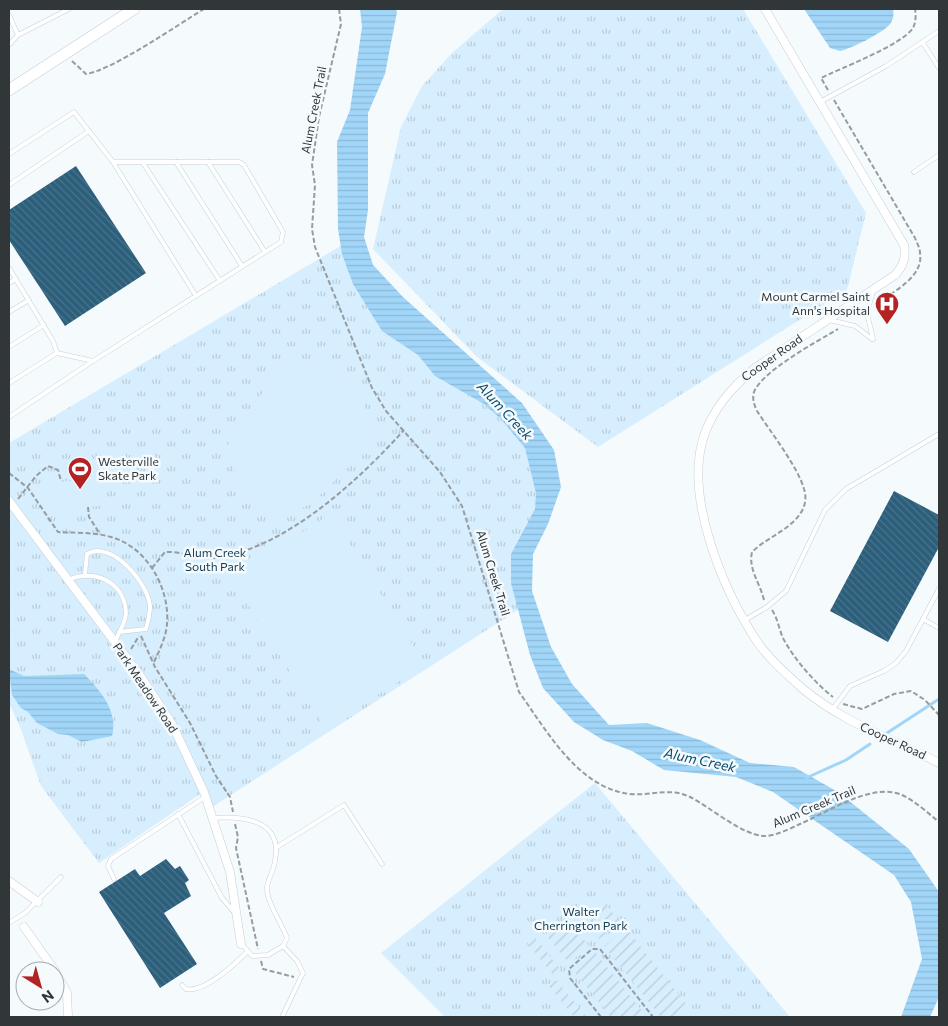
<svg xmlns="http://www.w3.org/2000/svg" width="948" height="1026" viewBox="0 0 948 1026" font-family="Commissioner,sans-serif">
  <defs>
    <pattern id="grass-tufts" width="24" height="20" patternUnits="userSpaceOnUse" patternTransform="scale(1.25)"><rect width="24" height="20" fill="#d7eefe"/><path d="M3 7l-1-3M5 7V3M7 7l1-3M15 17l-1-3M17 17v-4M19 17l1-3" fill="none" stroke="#b9cdda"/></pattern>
    <pattern id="garden-furrows" width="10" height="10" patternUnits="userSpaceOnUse" patternTransform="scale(1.25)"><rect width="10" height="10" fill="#d7eefe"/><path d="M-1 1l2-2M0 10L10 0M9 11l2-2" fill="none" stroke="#b9cdda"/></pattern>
    <pattern id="water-rules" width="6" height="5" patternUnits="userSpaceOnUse" patternTransform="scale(1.25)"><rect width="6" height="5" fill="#a1d6f8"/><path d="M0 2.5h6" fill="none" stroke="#8bb8d5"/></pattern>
    <pattern id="building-back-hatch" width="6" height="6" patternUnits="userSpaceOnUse" patternTransform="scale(1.25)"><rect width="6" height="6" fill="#2c5f7c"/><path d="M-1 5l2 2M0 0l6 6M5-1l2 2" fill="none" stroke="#4a738a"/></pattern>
  </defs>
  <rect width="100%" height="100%" fill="#f5fafd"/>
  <g fill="url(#grass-tufts)">
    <polygon points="503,9 743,9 866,213 847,290 598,447 477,357 373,249 401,127 422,86 452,53"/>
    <polygon points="349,241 536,445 549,498 524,557 527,604 209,809 203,792 99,863 41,786 20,727 9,703 9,443"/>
    <polygon points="595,783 790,1017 445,1017 381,953"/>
  </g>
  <g fill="url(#garden-furrows)">
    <polygon points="603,901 620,922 599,939 582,918"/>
    <polygon points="567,918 589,946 569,963 546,935"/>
    <polygon points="626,928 687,1005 672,1017 661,1017 604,946"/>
    <polygon points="533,935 561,970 553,975 526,941"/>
    <polygon points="596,953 647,1017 611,1017 574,971"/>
    <polygon points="556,980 587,1017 574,1017 549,986"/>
  </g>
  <g fill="#d7eefe">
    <path d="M290,357C305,360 328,361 341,370C352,377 369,414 371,427C372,431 369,441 367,445C359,458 344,471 333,482C320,496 301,514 280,516C253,519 229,467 227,446L283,362Z"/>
    <polygon points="114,460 119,465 122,489 106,492 107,505 82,508 77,511 78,516 60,519 54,513 52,501 46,496 44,484 94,478 97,473 96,463"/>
    <polygon points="331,514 425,665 325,728 231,577"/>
  </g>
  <g fill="url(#water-rules)">
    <polygon points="360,9 396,9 397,12 385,74 368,113 368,210 364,237 373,265 404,298 522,403 554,450 561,487 548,524 533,554 532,591 551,647 572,684 609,725 647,723 700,740 750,763 794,767 838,792 909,849 939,892 939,997 930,1017 901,1017 922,959 911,902 894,875 773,792 736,777 664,770 632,751 603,740 574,722 543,688 530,655 511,583 511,554 535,509 536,493 525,448 501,419 484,404 435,376 418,355 382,331 353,284 342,254 338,229 337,142 350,110 362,27"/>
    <path d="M804,9H893C894,14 893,20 890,24C883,33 850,49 840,51L830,48Z"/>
    <path d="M9,669L24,676L84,674C100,690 119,712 112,736L82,742L68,735L58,734L37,723L28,712L21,708L12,695Z"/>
  </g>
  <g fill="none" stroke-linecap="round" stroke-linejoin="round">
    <g stroke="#a1d6f8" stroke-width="3">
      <polyline points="887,733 939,699"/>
      <polyline points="806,778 846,760 870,744"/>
    </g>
  </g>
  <g fill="url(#building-back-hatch)">
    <polygon points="76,166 146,273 65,326 9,240 9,210"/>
    <polygon points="894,491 939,515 939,547 888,642 830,611"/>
    <polygon points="166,859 175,869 180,866 189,880 185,883 191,896 164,913 197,964 160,988 99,892 135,869 140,876"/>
  </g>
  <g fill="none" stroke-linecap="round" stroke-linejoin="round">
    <defs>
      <g id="service">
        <polyline points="9,15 18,35 9,45"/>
        <polyline points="18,35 69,9"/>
        <polyline points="923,43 939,68"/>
        <polyline points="820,102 886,66 939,31"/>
        <polyline points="9,154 74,112 113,162 239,162 244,165 283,232 281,242 93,361 57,353 9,383"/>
        <polyline points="113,162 196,296"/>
        <polyline points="176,162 242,266"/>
        <polyline points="208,162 265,252"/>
        <polyline points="143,163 220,281"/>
        <polyline points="914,172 939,155"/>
        <polyline points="9,185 89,131"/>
        <polyline points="9,268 53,341 57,353"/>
        <polyline points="9,283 16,279"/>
        <polyline points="873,291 867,313 873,339"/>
        <polyline points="9,312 29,300"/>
        <polyline points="830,320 855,326 872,339"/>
        <polyline points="9,347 44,325"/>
        <polyline points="9,417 93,361"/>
        <path d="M85,574L87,554C111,539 148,583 150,606C150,613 148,622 146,629L119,632"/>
        <path d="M68,580C94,568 125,582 126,613C126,622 118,634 115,642"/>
        <polyline points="923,619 939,628"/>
        <polyline points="745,620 767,607 786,591 825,510 846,489 939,434"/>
        <polyline points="832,710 850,686 884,671 896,663 906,651 939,589"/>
        <polyline points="178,814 222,898 234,912"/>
        <path d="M212,818C243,816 283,819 275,861C274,870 268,879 267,887C266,901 282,924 287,938L283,946"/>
        <polyline points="277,847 344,805 382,864"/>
        <polyline points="114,879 108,866 111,859 205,797"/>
        <polyline points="9,923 25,913 61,877"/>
        <polyline points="242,944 252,956 268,955 283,946"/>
        <path d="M182,985L186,989C204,993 235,964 248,951"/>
        <polyline points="282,1017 303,973 297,961 283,946"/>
      </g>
      <g id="minor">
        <path d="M765,9L904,245C906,258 904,265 895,275L755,368C733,386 715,406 705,433C682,495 724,592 758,643C770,660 788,676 803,689C844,723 893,739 939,763"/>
        <polyline points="9,501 141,677 172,724 204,792 230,872 241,944"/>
        <polyline points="9,881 38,902"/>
        <polyline points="24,927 55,971"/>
        <polyline points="55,971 67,993 68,1017"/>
      </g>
      <polyline id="secondary" points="9,90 134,9"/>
    </defs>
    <use href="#service" stroke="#c4d0d7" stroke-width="5"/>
    <use href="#minor" stroke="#c4d0d7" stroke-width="9"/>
    <use href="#secondary" stroke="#c4d0d7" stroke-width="12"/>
    <g stroke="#979c9f" stroke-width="2" stroke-dasharray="5 2.5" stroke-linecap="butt">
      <path d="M339,9L341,24L319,117L312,165L315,185L312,229L315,247L372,388L386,411L440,472L462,506L519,692C547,731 578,788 630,794C651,796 670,787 690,797C710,807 742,835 764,836C776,836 789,829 800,824C828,812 872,782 902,795C915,801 928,813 939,822"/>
      <path d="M72,61L86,74C113,70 177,25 204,9"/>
      <path d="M828,90L821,78C841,68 902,45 913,28C916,22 916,15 915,9"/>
      <path d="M834,100L915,238C917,243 920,248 920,253C924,277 893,292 877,303"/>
      <path d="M9,473L28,488L58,532C75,533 94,532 111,537C147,547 170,588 167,624C166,637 159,652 153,664"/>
      <polyline points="18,499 36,476 48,466 58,470 61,481"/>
      <polyline points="88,507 89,517 100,534"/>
      <path d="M152,568L165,552C182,551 198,560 214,558C285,549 358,481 404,430"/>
      <path d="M764,600C760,583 748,569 752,552C766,538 788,531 800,514C805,507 807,498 804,489C798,467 770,431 757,411C754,404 752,399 754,392C762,371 818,341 838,329"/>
      <path d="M772,610C778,619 779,630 784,640C795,660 815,683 833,697"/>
      <polyline points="141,636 155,667 190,723 216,776 230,797 233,812"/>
      <polyline points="131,649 139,636"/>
      <polyline points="843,704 862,709 894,694 911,691 925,700 939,715"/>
      <polyline points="235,824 238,837 236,848 258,949"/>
      <polyline points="261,961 263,969 294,977"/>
      <polyline points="601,1017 570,978 569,969 592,949 600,949 653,1017"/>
    </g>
    <use href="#service" stroke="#fff" stroke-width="4"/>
    <use href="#minor" stroke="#fff" stroke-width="8"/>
    <use href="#secondary" stroke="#fff" stroke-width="11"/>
  </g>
  <defs>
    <symbol id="hospital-pin" viewBox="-11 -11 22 30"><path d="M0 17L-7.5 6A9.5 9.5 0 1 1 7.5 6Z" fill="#b32323" stroke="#f5fafd"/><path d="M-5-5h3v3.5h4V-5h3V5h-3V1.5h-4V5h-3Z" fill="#fff"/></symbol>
    <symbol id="stadium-pin" viewBox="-11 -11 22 30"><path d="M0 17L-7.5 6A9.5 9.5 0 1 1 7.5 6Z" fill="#b32323" stroke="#f5fafd"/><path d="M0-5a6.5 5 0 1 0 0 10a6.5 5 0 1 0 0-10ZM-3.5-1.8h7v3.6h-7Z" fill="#fff"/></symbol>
  </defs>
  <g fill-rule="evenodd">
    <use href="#hospital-pin" x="873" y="290" width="28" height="38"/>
    <use href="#stadium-pin" x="66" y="455" width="28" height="38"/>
  </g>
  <g text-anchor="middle" stroke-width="5" stroke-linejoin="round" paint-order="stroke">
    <g font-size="12" fill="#313639" stroke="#f5fafd">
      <text transform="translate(314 110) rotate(-79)" y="4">Alum Creek Trail</text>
      <text transform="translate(772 358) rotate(-35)" y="4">Cooper Road</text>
      <text transform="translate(493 573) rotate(73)" y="4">Alum Creek Trail</text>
      <text transform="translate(145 688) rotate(56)" y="4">Park Meadow Road</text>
      <text transform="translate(893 741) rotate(25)" y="4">Cooper Road</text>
      <text transform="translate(814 807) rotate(-23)" y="4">Alum Creek Trail</text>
    </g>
    <g font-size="12" fill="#313639" stroke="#f5fafd" text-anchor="end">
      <text x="870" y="301">Mount Carmel Saint<tspan x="870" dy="14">Ann's Hospital</tspan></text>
      <text x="98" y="466" text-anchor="start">Westerville<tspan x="98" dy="14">Skate Park</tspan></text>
    </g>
    <g font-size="12" fill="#0f3a51" stroke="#f5fafd">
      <text x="215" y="557">Alum Creek<tspan x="215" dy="14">South Park</tspan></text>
      <text x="581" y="916">Walter<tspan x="581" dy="14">Cherrington Park</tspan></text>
    </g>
    <g font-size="14" font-style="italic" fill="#094d6d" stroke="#f5fafd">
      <text transform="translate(505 411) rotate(47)" y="5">Alum Creek</text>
      <text transform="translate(700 760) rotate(12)" y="5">Alum Creek</text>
    </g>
  </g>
  <rect width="948" height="1026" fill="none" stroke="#313639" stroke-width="20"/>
  <g transform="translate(40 986) rotate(143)"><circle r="24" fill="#f5fafd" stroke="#a7acaf"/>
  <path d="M0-4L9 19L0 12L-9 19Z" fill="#b32323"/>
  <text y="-8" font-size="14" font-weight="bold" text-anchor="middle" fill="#313639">N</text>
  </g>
</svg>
